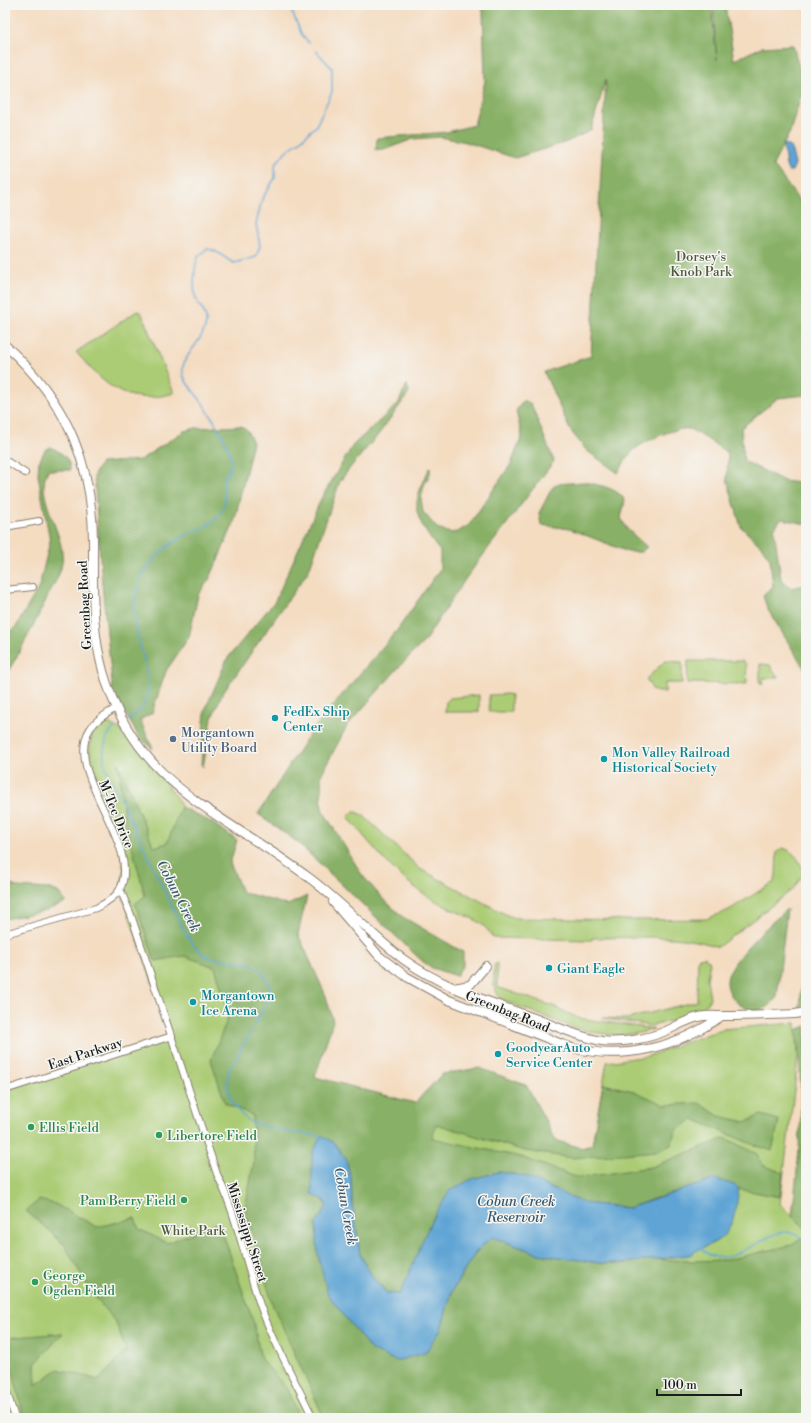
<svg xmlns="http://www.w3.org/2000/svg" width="811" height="1423" viewBox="0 0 811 1423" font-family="'Libre Bodoni',serif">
  <rect width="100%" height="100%" fill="#f6f6f2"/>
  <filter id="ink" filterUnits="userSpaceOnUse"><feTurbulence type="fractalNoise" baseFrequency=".025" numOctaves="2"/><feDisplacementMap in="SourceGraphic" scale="8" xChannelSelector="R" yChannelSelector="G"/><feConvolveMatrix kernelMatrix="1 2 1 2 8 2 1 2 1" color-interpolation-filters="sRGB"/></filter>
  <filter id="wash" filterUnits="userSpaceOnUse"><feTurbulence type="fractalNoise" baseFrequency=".012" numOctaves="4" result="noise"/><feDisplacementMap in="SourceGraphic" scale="16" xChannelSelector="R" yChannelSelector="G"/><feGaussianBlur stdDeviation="0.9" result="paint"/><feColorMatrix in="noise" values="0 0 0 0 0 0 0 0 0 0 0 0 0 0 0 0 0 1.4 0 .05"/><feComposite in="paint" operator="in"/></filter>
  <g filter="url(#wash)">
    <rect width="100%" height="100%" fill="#f4dcc1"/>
    <g fill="#abcc74" stroke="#647448">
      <path d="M137,311L141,312L174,393C125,407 106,386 76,352Z"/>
      <path d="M665,661L682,662V683H665V692C649,692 655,691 646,679Z"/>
      <polygon points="688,661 743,661 746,664 747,684 687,683"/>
      <polygon points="760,664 770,665 778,678 763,678 763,684 760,684"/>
      <polygon points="508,694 511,695 511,712 489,712 489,695"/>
      <polygon points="479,695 479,712 445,712 446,702 450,698"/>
      <path d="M108,723L132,736L176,797L306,1027L296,1072L582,1148L592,1145L607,1062L648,1056L722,1029L796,1023L798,1058L780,1204L806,1229V1418H5V1090L171,1036L120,889L124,870L121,852L89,753C91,736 91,730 108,723Z"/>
      <path d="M354,811L364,816L420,869L507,915L516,918L632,920L706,919L729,910L774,882L776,876L777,852L783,848C794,851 803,863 803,875L793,889L718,947C679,933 633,938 592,938V940H589L493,938C485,921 466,916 451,909C402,885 382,858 348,817Z"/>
      <polygon points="705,957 710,962 707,979 710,998 707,1004 698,1011 681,1018 652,1026 602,1018 627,1019 697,1001 698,958"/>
      <path d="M497,963V987L553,1006L578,1018L654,1029C603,1047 554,1019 507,1002C490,993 494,983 494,965Z"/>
    </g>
    <g fill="#88b066" stroke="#526641">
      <path d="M479,5H711L717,60L713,5H725L734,60L762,47L793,45L804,86L790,132L773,165L806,210V395L778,398L741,428L744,461L784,481L806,484V524L781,519L774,529L781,579L790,588L806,585V671L768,610L763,596L773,586L770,559L762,547L741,527L727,479L728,453C720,448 695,430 688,429C674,427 639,443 630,454C625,460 622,467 618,473L586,450L570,430L544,372L591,356L606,79L591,130L567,142L515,158L466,142L440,137L413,139L389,148L376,150L377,138L447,132L474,125L485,81L483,10Z"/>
      <polygon points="407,384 409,393 378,435 354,463 340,481 309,570 221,696 212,718 203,767 201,764 205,710 227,659 275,601 322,497 353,445 398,404"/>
      <path d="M524,400L531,404L554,461L466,578L424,642L400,666L347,726L321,775L322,809L362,875L382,898L403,917L463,952V965L456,976L432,968L422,961L297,842L258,814L312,730L398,629L440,569V551C432,542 419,523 417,511C415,496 424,480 430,467V474L424,485L421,499L423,512L437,528L450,533L457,532L469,525L511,464L522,436L516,411Z"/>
      <polygon points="241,426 247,430 253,442 234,523 210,578 198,595 189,637 166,671 152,713 140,720 153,749 139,737 113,692 102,584 94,475 101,463 140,460 184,431 196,428"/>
      <path d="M51,447C61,453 70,457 70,470H48C32,498 70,537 61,568C59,577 52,587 48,596C35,623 21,650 5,677V634L16,627L39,587L50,541L38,475L39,462L45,450Z"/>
      <path d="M584,482C598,485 616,487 625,500L621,518L627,529L647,547L641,552H628L570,529L541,525L539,513L552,488L557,484Z"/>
      <polygon points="118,763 154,847 167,843 181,807 211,822 237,840 230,863 242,892 288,905 307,896 298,934 326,996 333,1021 315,1077 415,1103 442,1074 479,1068 526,1085 548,1125 554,1140 582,1148 592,1145 603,1084 634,1091 665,1105 699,1103 719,1116 746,1122 761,1115 779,1120 772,1151 749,1143 693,1119 675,1131 671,1145 658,1151 572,1158 525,1151 436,1124 432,1138 521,1157 579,1178 651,1167 725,1138 757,1154 763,1165 783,1173 780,1197 739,1189 734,1185 656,1198 629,1208 583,1203 524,1176 499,1172 472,1179 409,1275 400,1294 387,1293 373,1278 360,1254 352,1200 351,1178 324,1200 327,1206 329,1295 371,1350 441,1329 452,1291 476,1252 492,1237 539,1254 600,1263 625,1263 650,1259 691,1261 726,1260 792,1245 806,1236 806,1418 324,1418 273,1306 245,1208 254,1161 252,1115 225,1103 211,1060 229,1015 215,967 184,956 155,961 135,904 145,896 124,817"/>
      <polygon points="5,871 11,884 16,887 50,889 58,892 66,902 45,911 5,919"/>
      <path d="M787,909L777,997C774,1000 772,1004 769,1006C749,1021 719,994 729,973C740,950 768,926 787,909Z"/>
      <polygon points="804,955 806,955 806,1005 800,1008"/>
      <path d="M806,1026V1229L792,1215C800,1154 805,1091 796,1030Z"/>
      <polygon points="39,1200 55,1204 97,1227 135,1218 139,1229 167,1243 219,1222 254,1324 261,1359 287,1389 299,1418 24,1418 5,1338 63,1333 35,1364 36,1385 58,1369 99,1380 126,1351 116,1323 91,1292 64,1244 26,1211"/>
    </g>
    <g fill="#5ea4d4" stroke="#3d6078">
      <polygon points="783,143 791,148 795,164 792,171 788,171 786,166"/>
      <path d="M321,1135L334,1143L346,1159L351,1178L352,1200L360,1254L373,1278L387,1293L400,1294L431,1221L449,1191L472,1179L499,1172L524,1176L583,1203L629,1208L715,1179L734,1185L739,1189C736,1208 734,1232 715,1242C706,1247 697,1249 690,1255L625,1263H600L539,1254L492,1237L476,1252L461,1276L452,1291L441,1329L425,1353L396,1361L371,1350L328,1295L318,1255L316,1224L327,1206L324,1200L312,1194V1154Z"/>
    </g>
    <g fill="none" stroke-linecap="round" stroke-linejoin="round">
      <g stroke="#5ea4d4" stroke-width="1.5">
        <polyline points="289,5 302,35 309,43"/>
        <path d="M127,720C170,700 134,646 134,613C134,603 136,592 139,583C148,561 164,547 184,536C202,527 214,527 224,506C227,499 223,488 224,479C226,471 233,470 231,458C228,442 208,410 198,397C193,390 185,383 183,374C179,356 207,340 206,320C206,312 199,306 196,299C193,290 194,265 198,257C200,254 204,252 207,249C219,250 224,259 234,263L256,257L260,246L256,224L262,199L275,178V165L286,151L298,143L316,126L332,92V68L316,51"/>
        <path d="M115,727C104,736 103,751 104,764L180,923L192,943L200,952L210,958L252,964L261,970L268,981L271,993L266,1005L229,1071L227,1085L231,1100L239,1112L250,1122L283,1131L321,1136"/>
        <path d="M700,1247C703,1250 706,1254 710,1255C737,1268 770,1224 794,1233C798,1234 802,1239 806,1242"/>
      </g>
    </g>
  </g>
  <g filter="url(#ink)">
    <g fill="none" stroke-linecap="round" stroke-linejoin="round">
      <defs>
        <g id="street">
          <polyline points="5,460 25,473"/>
          <polyline points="5,527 39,521"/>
          <polyline points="5,590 33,587"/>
          <path d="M120,889L131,915L217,1174C237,1216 245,1261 260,1305C274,1344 295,1380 313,1418"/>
          <path d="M5,934L96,908C104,904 116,897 120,889C143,844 62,773 90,729C96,719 107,714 116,708"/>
          <polyline points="5,1090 172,1036"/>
          <polyline points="5,1386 15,1418"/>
        </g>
        <g id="secondary">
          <path d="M5,345C68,402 95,467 93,552C93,592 92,632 103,671C135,786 223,813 308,877C342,902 370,934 403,959C443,988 489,1001 534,1018C556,1026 578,1037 602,1041C623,1043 647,1039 666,1031C677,1026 688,1019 699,1017C707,1015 715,1016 723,1016C747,1016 771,1015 795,1014L806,1012"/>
          <path d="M333,902L379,956L407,977L449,1000L572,1048C625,1061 677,1047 722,1016"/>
          <polyline points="454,988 470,985 486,966"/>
        </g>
      </defs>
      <use href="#street" stroke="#887c6e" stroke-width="8"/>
      <use href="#secondary" stroke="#887c6e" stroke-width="10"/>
      <use href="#street" stroke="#fff" stroke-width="6"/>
      <use href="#secondary" stroke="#fff" stroke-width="8"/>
    </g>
  </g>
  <g fill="#0f9aa8" stroke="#f6f6f2" stroke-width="1.5">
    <circle cx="275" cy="718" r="4"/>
    <circle cx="604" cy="759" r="4"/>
    <circle cx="549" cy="968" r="4"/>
    <circle cx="193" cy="1002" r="4"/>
    <circle cx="498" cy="1054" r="4"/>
  </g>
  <circle fill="#5c6f8a" stroke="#f6f6f2" stroke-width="1.5" cx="173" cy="739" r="4"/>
  <g fill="#2e9e5b" stroke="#f6f6f2" stroke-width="1.5">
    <circle cx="31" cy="1127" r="4"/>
    <circle cx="159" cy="1135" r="4"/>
    <circle cx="184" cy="1200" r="4"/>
    <circle cx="35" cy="1282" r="4"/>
  </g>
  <g text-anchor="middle" stroke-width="3" stroke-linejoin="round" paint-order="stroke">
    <g font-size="13" fill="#4e5a3b" stroke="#f6f6f2">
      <text x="701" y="261">Dorsey's<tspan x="701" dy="15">Knob Park</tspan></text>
      <text x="193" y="1235">White Park</text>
    </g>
    <g font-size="13" fill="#1c1c1c" stroke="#f6f6f2">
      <text transform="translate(84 605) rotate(-93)" y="5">Greenbag Road</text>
      <text transform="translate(117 814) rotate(68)" y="5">M-Tec Drive</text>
      <text transform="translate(508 1011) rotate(22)" y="5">Greenbag Road</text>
      <text transform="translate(85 1053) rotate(-18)" y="5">East Parkway</text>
      <text transform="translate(248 1232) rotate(72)" y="5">Mississippi Street</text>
    </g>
    <g font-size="13" fill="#0d838f" stroke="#f6f6f2" text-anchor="start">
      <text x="283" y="716">FedEx Ship<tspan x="283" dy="15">Center</tspan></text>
      <text x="612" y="757">Mon Valley Railroad<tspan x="612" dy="15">Historical Society</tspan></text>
      <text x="557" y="973">Giant Eagle</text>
      <text x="201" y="1000">Morgantown<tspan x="201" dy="15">Ice Arena</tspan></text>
      <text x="506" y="1052">GoodyearAuto<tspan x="506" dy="15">Service Center</tspan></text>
    </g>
    <g font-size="13" fill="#4e5e75" stroke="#f6f6f2" text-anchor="start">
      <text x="181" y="737">Morgantown<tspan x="181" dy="15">Utility Board</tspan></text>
    </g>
    <g font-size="13" fill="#27864d" stroke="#f6f6f2" text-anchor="start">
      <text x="39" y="1132">Ellis Field</text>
      <text x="167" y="1140">Libertore Field</text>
      <text x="176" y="1205" text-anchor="end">Pam Berry Field</text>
      <text x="43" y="1280">George<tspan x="43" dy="15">Ogden Field</tspan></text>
    </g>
    <g font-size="14" font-style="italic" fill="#3a596f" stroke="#f6f6f2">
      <text transform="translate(179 896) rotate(63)" y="5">Cobun Creek</text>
      <text x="516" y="1206">Cobun Creek<tspan x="516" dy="16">Reservoir</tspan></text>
      <text transform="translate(346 1206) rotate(80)" y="5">Cobun Creek</text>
    </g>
  </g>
  <rect width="811" height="1423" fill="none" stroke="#f6f6f2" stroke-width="20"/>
  <path d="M657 1389v6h84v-6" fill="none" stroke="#1c1c1c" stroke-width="2"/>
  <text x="663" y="1389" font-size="12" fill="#1c1c1c" stroke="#f6f6f2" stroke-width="3" paint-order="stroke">100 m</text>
</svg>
